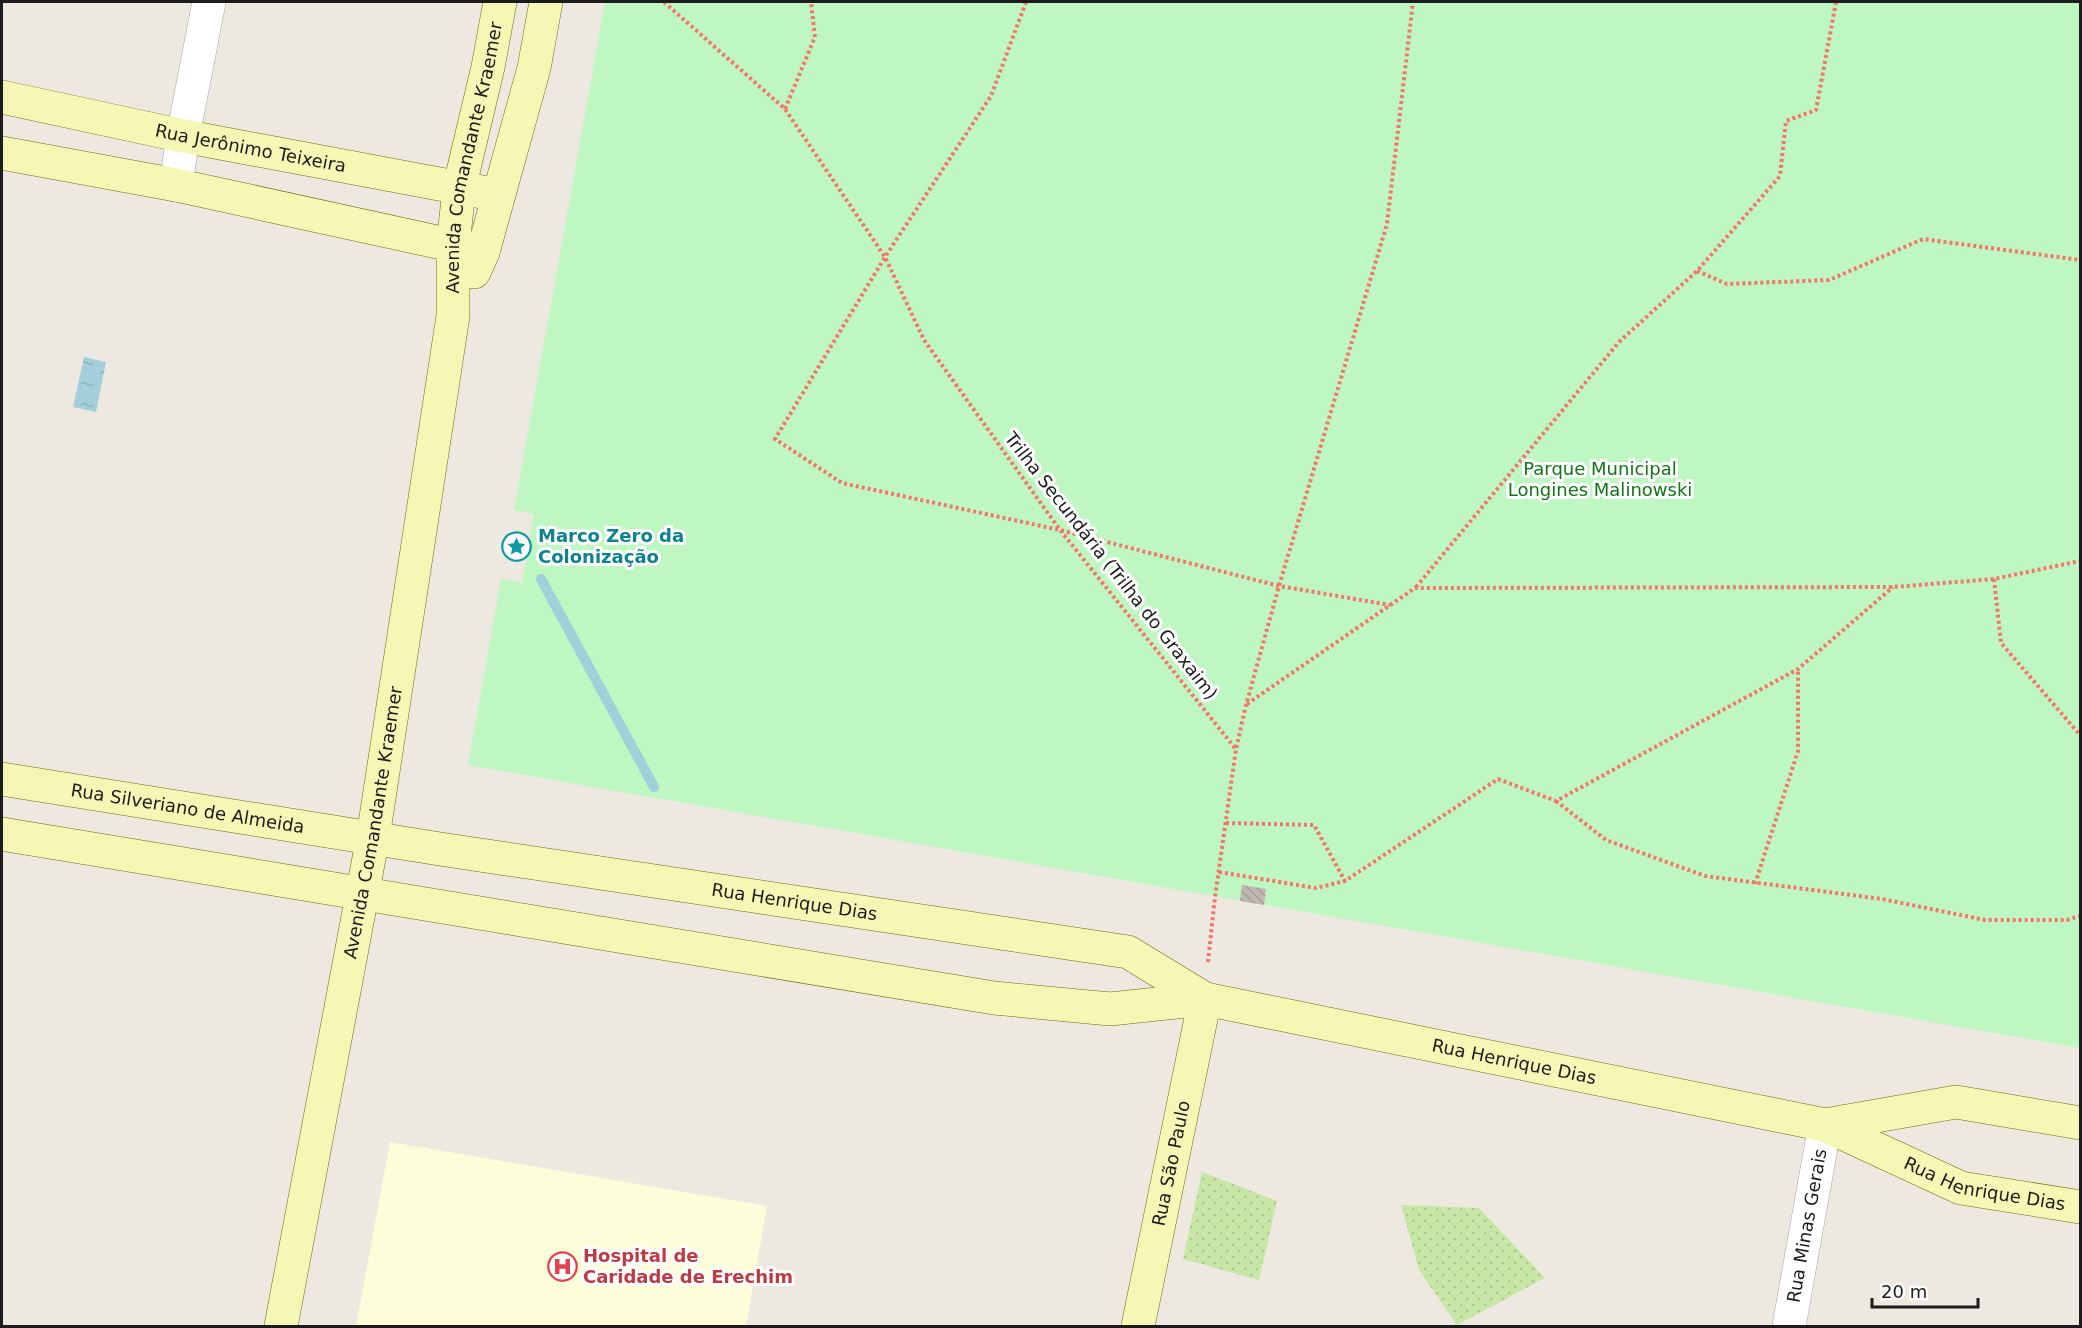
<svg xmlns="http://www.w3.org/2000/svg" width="2082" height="1328" viewBox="0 0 2082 1328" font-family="'DejaVu Sans',sans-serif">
  <defs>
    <pattern id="grass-dots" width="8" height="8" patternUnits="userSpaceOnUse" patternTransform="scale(1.5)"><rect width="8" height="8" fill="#c8e7a7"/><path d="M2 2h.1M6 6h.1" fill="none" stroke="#abc68f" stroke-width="1.8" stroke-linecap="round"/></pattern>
    <pattern id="water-ripples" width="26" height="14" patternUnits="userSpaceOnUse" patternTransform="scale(1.5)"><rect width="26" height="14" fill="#a2cfda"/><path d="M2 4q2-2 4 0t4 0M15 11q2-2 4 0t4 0" fill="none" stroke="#8bb1ba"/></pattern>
    <pattern id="building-back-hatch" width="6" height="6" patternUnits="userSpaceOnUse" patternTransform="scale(1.5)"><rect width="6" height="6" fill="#c1b8b1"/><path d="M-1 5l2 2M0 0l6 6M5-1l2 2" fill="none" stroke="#a59e98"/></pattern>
  </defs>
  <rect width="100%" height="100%" fill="#ede9e1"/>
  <polygon fill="#fefdd9" points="390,1142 767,1206 746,1326 356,1326"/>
  <g fill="url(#grass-dots)">
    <polygon points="1202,1172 1277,1201 1259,1280 1183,1259"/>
    <polygon points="1401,1205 1479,1208 1545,1278 1457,1325 1419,1270"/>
  </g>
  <polygon fill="#bef7c1" points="605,2 2080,2 2080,1048 468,765 501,579 522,583 534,514 514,510"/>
  <polygon fill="url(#water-ripples)" points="84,357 106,362 96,412 73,407"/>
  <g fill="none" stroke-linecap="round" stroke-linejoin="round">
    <polyline stroke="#a2cfda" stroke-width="10" points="541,579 654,787"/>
  </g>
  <polygon fill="url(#building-back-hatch)" points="1242,885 1266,889 1264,905 1240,901"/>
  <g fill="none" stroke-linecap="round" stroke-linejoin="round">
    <defs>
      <g id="street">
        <polyline points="176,185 183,136 209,2"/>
        <path id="s1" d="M1789,1326L1825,1125"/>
      </g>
      <g id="secondary">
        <path id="s2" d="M2,97L183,136L498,195"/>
        <polyline points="2,153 176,185 483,252"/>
        <polyline points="474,272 483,252 534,68 546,2"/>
        <path id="s3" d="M2,779L440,849L1128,952L1205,999"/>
        <path id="s4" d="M2,834L994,998L1110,1009L1205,999L1825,1125L1961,1188L2080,1207"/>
        <polyline points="1825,1125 1956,1102 2080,1123"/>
        <path id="s5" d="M281,1326L373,837L453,316V246L459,189L488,67L500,2"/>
        <path id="s6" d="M1138,1326L1205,999"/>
      </g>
    </defs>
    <use href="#street" stroke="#a3a3a3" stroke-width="34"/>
    <use href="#secondary" stroke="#656e07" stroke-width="34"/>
    <g stroke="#f67569" stroke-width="4" stroke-dasharray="3 3" stroke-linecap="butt">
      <polyline points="664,2 785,109 885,257 924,340 1060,530 1235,748"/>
      <polyline points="1026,2 991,96 885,257 775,439 842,483 1060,530 1279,586 1390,605"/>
      <polyline points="785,109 815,37 811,2"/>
      <polyline points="1697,271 1727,284 1829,280 1923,239 2080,260"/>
      <polyline points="1994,579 2001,643 2080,735"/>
      <polyline points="1416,587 1619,342 1697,271 1780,176 1786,121 1816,110 1836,2"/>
      <polyline points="1247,704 1415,588 1893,587 1994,579 2080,561"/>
      <polyline points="1556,801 1606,840 1705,876 1882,899 1985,920 2067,920 2080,916"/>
      <polyline points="1226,823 1314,825 1345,881"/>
      <polyline points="1219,872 1316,888 1345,881 1498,779 1556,801 1798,669 1893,587"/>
      <polyline points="1755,884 1798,751 1798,669"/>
      <polyline points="1208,962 1215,897 1236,749 1246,705 1279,586 1387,224 1413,2"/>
    </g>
    <use href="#street" stroke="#fff" stroke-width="33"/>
    <use href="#secondary" stroke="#f5f7b5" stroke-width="33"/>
  </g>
  <defs>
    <symbol id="sight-ring" viewBox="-11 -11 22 22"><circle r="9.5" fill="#fff" stroke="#0f9aa8" stroke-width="1.5"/><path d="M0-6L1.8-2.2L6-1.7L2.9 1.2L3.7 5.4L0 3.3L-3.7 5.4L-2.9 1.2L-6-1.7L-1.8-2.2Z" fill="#0f9aa8"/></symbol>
    <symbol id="hospital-ring" viewBox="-11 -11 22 22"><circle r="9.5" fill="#fff" stroke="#e0444e" stroke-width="1.5"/><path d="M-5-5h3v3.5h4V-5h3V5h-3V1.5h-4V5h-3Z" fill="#e0444e"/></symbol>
  </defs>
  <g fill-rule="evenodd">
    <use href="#sight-ring" x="500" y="530" width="33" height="33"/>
    <use href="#hospital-ring" x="546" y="1250" width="33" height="33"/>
  </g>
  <g text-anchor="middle" stroke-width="6" stroke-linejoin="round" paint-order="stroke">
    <g font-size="18" fill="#1c1c1c" stroke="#fff">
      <text dy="6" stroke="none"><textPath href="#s2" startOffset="254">Rua Jerônimo Teixeira</textPath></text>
      <text dy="6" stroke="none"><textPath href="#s5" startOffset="1185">Avenida Comandante Kraemer</textPath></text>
      <text transform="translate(1111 566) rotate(52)" y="6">Trilha Secundária (Trilha do Graxaim)</text>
      <text dy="6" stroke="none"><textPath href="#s3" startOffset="188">Rua Silveriano de Almeida</textPath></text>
      <text dy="6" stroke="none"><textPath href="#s5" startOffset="512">Avenida Comandante Kraemer</textPath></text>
      <text dy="6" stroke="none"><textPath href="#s3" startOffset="802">Rua Henrique Dias</textPath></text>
      <text dy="6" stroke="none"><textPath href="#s4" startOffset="1533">Rua Henrique Dias</textPath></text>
      <text dy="6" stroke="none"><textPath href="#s6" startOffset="166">Rua São Paulo</textPath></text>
      <text dy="6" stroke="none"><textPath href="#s4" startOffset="2022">Rua Henrique Dias</textPath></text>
      <text dy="6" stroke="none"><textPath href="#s1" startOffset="102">Rua Minas Gerais</textPath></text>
    </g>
    <g font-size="18" fill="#0e7614" stroke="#fff">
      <text x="1600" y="475">Parque Municipal<tspan x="1600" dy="21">Longines Malinowski</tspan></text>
    </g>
    <g font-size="18" font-weight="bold" fill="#0d838f" stroke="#fff" text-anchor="start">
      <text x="538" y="542">Marco Zero da<tspan x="538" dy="21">Colonização</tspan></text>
    </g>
    <g font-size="18" font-weight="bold" fill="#be3a42" stroke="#fff" text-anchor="start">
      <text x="583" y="1262">Hospital de<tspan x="583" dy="21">Caridade de Erechim</tspan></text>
    </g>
  </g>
  <rect width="2082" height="1328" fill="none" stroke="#1c1c1c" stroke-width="6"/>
  <path d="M1872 1298v9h106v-9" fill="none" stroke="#1c1c1c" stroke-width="3"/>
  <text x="1881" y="1298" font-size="18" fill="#1c1c1c" stroke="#ffffff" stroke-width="4.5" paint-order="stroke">20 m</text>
</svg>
